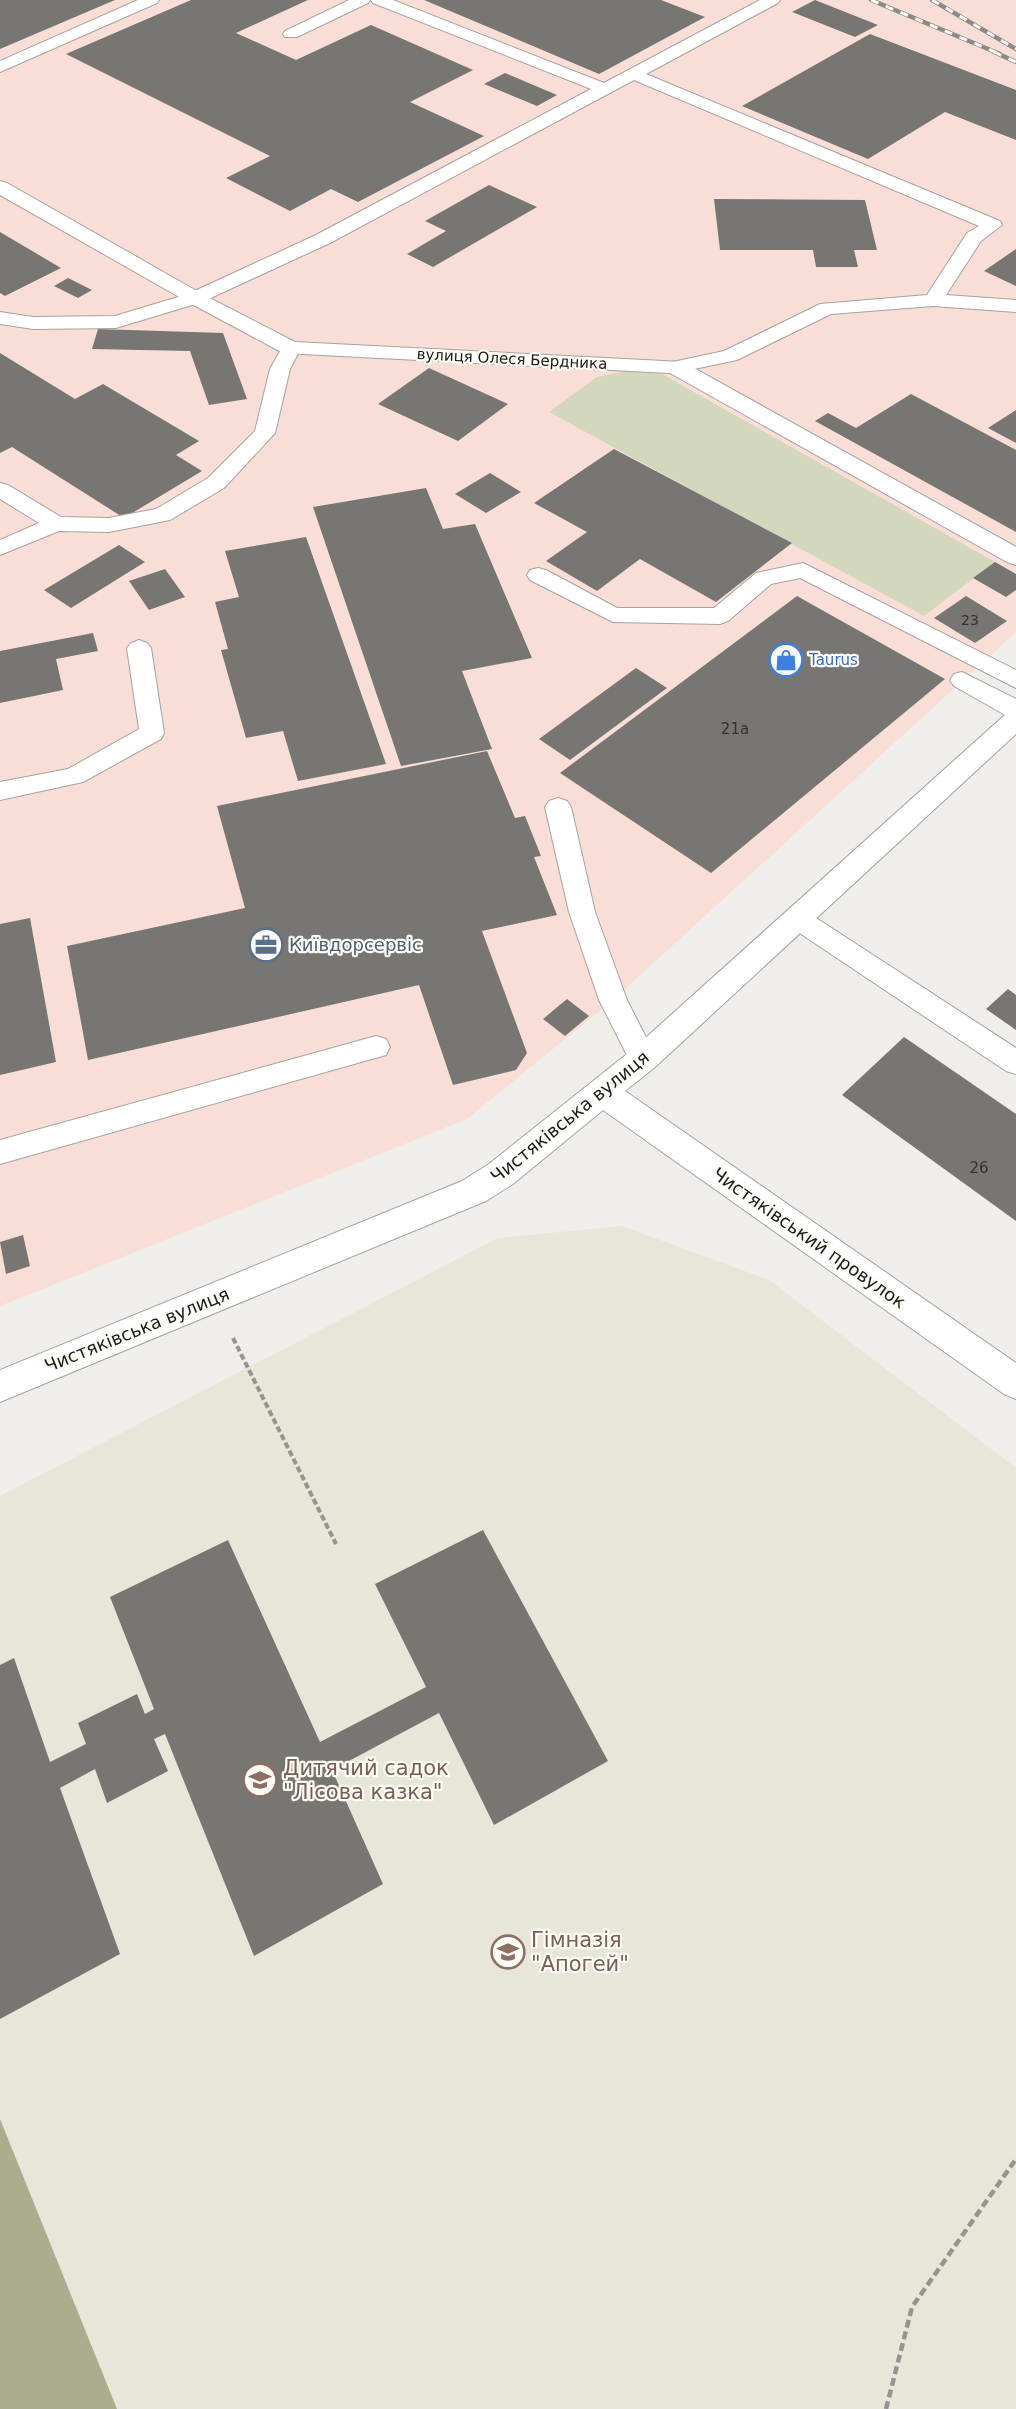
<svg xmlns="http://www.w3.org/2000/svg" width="1016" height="2409" viewBox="0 0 1016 2409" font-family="'DejaVu Sans',sans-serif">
  <rect width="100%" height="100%" fill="#f0eeea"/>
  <polygon fill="#e8e5d9" points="622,1226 769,1280 1016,1468 1016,2409 0,2409 0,1496 498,1238"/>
  <polygon fill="#f8ded7" points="0,0 1016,0 1016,632 613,1000 467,1119 0,1306"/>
  <polygon fill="#d3d7bc" points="627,371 662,374 995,562 924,616 549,412 597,377"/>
  <polygon fill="#aaae8e" points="0,2119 117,2409 0,2409"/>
  <g fill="#777672">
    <polygon points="0,0 115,0 0,49"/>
    <polygon points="191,0 308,0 236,33 296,60 371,25 473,70 410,102 484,136 358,202 331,189 290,211 226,178 270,156 66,54"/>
    <polygon points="424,0 661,0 705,17 599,74"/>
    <polygon points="815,0 878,25 855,37 792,12"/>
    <polygon points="870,34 1016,90 1016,140 945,112 868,159 742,106"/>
    <polygon points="505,73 557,95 537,106 484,84"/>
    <polygon points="489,185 537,207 433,267 407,254 446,231 425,221"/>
    <polygon points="714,199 865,200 877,250 854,250 858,267 816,267 813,250 720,250"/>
    <polygon points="0,232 61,268 5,296 0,293"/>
    <polygon points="1016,249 1016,286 984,271"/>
    <polygon points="68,278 92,290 78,298 54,286"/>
    <polygon points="98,329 223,333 247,399 209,405 190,351 92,349"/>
    <polygon points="0,353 75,399 103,384 199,441 176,455 202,471 124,518 12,447 0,453"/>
    <polygon points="429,368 508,404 458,441 378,404"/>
    <polygon points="911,394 1016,450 1016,532 815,421 828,413 856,428"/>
    <polygon points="1016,410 1016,443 988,428"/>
    <polygon points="614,449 792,543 716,602 640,559 597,591 546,561 587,532 534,503"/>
    <polygon points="490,473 521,492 486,513 455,494"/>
    <polygon points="426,488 443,529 475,524 532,658 462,671 492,749 401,766 313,507"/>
    <polygon points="306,537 386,764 298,781 283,731 246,738 221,650 228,649 215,602 239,597 225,551"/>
    <polygon points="119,545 145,562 71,608 44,590"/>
    <polygon points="995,562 1016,574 1016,590 1006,597 973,578"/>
    <polygon points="165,569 185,597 149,610 129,581"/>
    <polygon points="797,596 945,679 711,873 560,773"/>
    <polygon points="966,596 1007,621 975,643 934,618"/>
    <polygon points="93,633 98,651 56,659 63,690 0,703 0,651"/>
    <polygon points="636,668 667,688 570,760 539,739"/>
    <polygon points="487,751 515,818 525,816 541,856 534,857 557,915 482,931 527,1053 516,1070 453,1085 419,985 88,1060 67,946 245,908 217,806"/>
    <polygon points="30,918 56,1062 0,1075 0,924"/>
    <polygon points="1008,989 1016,995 1016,1030 986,1009"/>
    <polygon points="567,999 589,1016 565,1036 543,1019"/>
    <polygon points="904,1037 1016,1114 1016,1221 842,1095"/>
    <polygon points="23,1235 30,1266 6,1274 0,1242"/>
    <polygon points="483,1530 608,1761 494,1825 439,1713 332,1770 383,1884 254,1956 165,1734 154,1739 168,1771 107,1803 95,1769 60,1788 120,1954 0,2019 0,1665 14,1658 50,1762 86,1744 78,1723 137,1694 145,1714 154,1709 110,1597 228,1540 320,1742 426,1687 375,1584"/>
  </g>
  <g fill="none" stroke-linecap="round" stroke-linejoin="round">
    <defs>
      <g id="lane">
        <polygon points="138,0 159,0 157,3 0,72 0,61"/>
        <polygon points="349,0 370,0 368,3 297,37 285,37 283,34 285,31"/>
        <polygon points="371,0 393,0 604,83 760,0 780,0 778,3 646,74 1000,221 1002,225 981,241 946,295 1016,300 1016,312 933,306 831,314 737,360 675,373 668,371 665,367 668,363 724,351 820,304 927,295 967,233 979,226 634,80 330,243 202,302 116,328 33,329 0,324 0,312 33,317 115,316 188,294 316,235 591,89 373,3"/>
        <polygon points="291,342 298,344 301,348 290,369 275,433 224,488 170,520 109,532 59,531 0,555 0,540 39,523 0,499 0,483 8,485 61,517 109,518 156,509 208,478 255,431 270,369 284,344"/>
        <polygon points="803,563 1016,670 1016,688 800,578 771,584 728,621 720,624 613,622 530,580 527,575 530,570 538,568 546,570 617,608 714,608 756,573"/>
        <polygon points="139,640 147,643 151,648 164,733 161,739 83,782 0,800 0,782 68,769 139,729 127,648 131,643"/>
        <polygon points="962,672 1016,699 1016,718 1007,716 954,686 950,680 954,674"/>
        <polygon points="558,798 567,801 571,807 595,912 627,1000 657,1059 653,1067 643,1070 633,1067 599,1000 569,912 545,807 549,801"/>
        <polygon points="798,909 807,912 1016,1048 1016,1074 1006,1071 789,926 785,919 789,912"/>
        <polygon points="376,1036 386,1039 390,1047 386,1055 0,1164 0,1140"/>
      </g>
      <g id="street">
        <polygon points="0,181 7,183 202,294 295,342 683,362 1016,547 1016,565 1007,562 670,373 283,353 188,302 0,195"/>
        <polygon points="1016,710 1016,734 654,1068 625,1091 1016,1363 1016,1399 1004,1394 603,1110 513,1184 486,1201 0,1402 0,1370 462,1181 489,1164 632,1050 1007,713"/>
      </g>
    </defs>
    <use href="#lane" stroke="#a5a39f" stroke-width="2"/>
    <use href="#street" stroke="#a5a39f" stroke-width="2"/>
    <polyline stroke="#959491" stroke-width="4" stroke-dasharray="6 3" stroke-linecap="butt" points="233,1338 336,1544"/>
    <polyline stroke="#959491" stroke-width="4.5" stroke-dasharray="8 4" stroke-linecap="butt" points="886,2409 912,2307 1016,2159"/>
    <use href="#lane" fill="#fff" fill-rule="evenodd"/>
    <use href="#street" fill="#fff" fill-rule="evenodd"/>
    <defs>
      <g id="rail">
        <polyline points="871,0 1000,54"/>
        <polyline points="932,0 1016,49"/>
        <polyline points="994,52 1016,62"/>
      </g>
    </defs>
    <use href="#rail" stroke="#8b8a87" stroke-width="4.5"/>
    <use href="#rail" stroke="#fdfcf7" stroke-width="3" stroke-dasharray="8" stroke-linecap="butt"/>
  </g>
  <defs>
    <symbol id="shop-ring" viewBox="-11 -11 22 22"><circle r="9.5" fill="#fdfcf7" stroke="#3f7fe0" stroke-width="1.5"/><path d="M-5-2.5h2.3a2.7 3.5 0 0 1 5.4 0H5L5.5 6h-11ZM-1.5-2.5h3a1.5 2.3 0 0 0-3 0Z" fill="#3f7fe0"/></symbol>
    <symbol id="office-ring" viewBox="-11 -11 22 22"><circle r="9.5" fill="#fdfcf7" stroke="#5c6f8a" stroke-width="1.5"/><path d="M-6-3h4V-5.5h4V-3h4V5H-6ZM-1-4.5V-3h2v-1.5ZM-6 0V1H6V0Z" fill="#5c6f8a"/></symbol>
    <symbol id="school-ring" viewBox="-11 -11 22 22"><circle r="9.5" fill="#fdfcf7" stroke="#8d6e63" stroke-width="1.5"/><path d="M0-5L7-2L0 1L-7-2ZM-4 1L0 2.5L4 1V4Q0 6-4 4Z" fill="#8d6e63"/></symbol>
  </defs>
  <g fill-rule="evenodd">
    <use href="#shop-ring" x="767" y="641" width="38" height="38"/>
    <use href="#office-ring" x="247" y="926" width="38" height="38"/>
    <use href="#school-ring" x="241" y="1761" width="38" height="38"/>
    <use href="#school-ring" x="489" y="1933" width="38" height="38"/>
  </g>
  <g text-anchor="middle" stroke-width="4.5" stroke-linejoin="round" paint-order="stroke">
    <g font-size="14" fill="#31312e">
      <text x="970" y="625">23</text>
    </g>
    <g font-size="15" fill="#1a1a18" stroke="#fdfcf7">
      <text transform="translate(512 359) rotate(3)" y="5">вулиця Олеся Бердника</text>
    </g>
    <g font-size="15" fill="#366cbe" stroke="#fdfcf7" text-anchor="start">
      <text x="809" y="665">Taurus</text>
    </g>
    <g font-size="15" fill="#31312e">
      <text x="735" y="734">21а</text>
      <text x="979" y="1173">26</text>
    </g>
    <g font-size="18" fill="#4e5e75" stroke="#fdfcf7" text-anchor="start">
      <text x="289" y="951">Київдорсервіс</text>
    </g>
    <g font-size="18" fill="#1a1a18" stroke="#fdfcf7">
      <text transform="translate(570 1117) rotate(-39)" y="6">Чистяківська вулиця</text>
      <text transform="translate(809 1238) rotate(35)" y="6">Чистяківський провулок</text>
      <text transform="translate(137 1330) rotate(-22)" y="6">Чистяківська вулиця</text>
    </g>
    <g font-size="21" fill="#785e54" stroke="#fdfcf7" text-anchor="start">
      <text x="283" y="1775">Дитячий садок<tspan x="283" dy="24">"Лісова казка"</tspan></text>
      <text x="531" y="1947">Гімназія<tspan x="531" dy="24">"Апогей"</tspan></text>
    </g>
  </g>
</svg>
